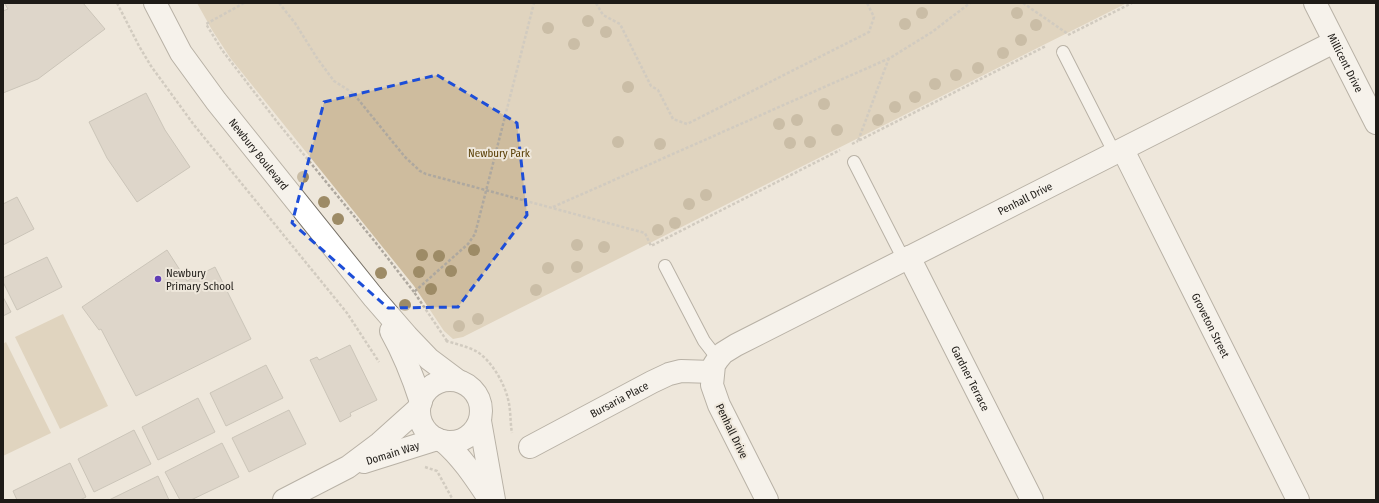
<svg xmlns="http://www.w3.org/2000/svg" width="1379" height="503" viewBox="0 0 1379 503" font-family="'Fira Sans Condensed',sans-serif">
  <rect width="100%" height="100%" fill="#eee7db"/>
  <g fill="#cebc9e">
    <polygon points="197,3 1127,3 463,337 453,339 444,331 414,286 385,250 231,59 212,30"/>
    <polygon points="63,314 108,406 60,429 15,337"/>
    <polygon points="6,342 51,433 3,456 3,344"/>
  </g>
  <g fill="#c9c2b7" stroke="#a09a8f">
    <polygon points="7,3 83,3 105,29 38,79 3,93 3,11 8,9 5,4"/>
    <polygon points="146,93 165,130 190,167 137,202 107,158 89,122"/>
    <polygon points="17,197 34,229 3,245 3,204"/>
    <polygon points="167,250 187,281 215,267 251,339 136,396 101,329 99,330 82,307"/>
    <polygon points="47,257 62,287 17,310 3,282 3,278"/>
    <polygon points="3,297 11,312 3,316"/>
    <polygon points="350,345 377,400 350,413 351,416 340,422 310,360 317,357 319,360"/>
    <polygon points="266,365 283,398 226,426 210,393"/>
    <polygon points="198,398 215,432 158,460 142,427"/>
    <polygon points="289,410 306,444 249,472 232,438"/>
    <polygon points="134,430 151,464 94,492 78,459"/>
    <polygon points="222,443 239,477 191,500 180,500 165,472"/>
    <polygon points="70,463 86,497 80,500 17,500 13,491"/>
    <polygon points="158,476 169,500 109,500"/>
  </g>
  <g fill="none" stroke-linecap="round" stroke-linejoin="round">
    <defs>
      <g id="service">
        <polyline points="1063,52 1115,154"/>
        <polyline points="854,162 904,260"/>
        <polyline points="665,266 704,341 718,359"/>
      </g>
      <g id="minor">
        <path id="s1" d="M1315,3L1376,123"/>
        <path id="s2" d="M1123,150L1298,500"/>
        <path id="s3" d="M909,257L1032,500"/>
        <path id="s4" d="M530,447L652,382L669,374L681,371L713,372"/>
        <path id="s5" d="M364,462L437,439"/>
        <polyline points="284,500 348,467 380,443 419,408"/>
        <path id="s6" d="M767,500L719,405L712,385L714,365L718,359L723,353L736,345L1334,42"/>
      </g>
      <g id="tertiary">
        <path id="s7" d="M155,3L181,53L216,101L374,298L407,336L429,359L457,380"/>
        <path d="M391,331C404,354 413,377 421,402"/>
        <circle cx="450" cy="411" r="31"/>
        <polyline points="480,421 494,500"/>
        <path d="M443,441C462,457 476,479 490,500"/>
      </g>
    </defs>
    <use href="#service" stroke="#767066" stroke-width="14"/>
    <use href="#minor" stroke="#767066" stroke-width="24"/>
    <use href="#tertiary" stroke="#767066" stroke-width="24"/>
    <g stroke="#aea89f" stroke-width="2.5" stroke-dasharray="3 2" stroke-linecap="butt">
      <polyline points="117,3 139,46 151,66 194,125 347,313 379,362"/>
      <polyline points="244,3 206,24 222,50 278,123 376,243 414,292"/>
      <polyline points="279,3 295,23 317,58 334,81 353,93 405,157 420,171 426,174 645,233 651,246 840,150"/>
      <polyline points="596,3 603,15 620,24 651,86 658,90 673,119 687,124 869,32 874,17 867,3"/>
      <polyline points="1023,3 1068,34"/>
      <polyline points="1068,35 1132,3"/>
      <polyline points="889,58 858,141 1046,46"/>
      <polyline points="852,144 858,141"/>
      <polyline points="553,207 890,58 932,32 970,3"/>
      <polyline points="447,341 414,292 468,244 475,234 534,3"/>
      <path d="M446,342L447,341C456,344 465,346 474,350C490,358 504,382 508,399C511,410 510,422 512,433"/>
      <polyline points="425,467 437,471 453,500"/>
    </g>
    <use href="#service" stroke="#fff" stroke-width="12"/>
    <use href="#minor" stroke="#fff" stroke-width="22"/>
    <use href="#tertiary" stroke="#fff" stroke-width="22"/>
  </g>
  <g fill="#9d8b66">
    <circle cx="922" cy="13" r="6"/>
    <circle cx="1017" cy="13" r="6"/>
    <circle cx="588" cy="21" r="6"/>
    <circle cx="905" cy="24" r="6"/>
    <circle cx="1036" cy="25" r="6"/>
    <circle cx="548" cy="28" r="6"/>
    <circle cx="606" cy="32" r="6"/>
    <circle cx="1021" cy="40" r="6"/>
    <circle cx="574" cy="44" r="6"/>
    <circle cx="1003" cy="53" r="6"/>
    <circle cx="978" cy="68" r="6"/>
    <circle cx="956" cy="75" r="6"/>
    <circle cx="935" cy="84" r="6"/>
    <circle cx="628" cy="87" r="6"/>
    <circle cx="915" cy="97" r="6"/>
    <circle cx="824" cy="104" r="6"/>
    <circle cx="895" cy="107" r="6"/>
    <circle cx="797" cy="120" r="6"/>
    <circle cx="878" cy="120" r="6"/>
    <circle cx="779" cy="124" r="6"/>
    <circle cx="837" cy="130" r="6"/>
    <circle cx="618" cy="142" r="6"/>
    <circle cx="810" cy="142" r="6"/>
    <circle cx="790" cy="143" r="6"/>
    <circle cx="660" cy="144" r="6"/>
    <circle cx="303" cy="177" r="6"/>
    <circle cx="706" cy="195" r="6"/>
    <circle cx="324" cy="202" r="6"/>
    <circle cx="689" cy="204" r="6"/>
    <circle cx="338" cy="219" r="6"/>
    <circle cx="675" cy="223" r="6"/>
    <circle cx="658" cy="230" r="6"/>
    <circle cx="577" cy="245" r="6"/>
    <circle cx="604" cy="247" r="6"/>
    <circle cx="474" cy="250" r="6"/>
    <circle cx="422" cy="255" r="6"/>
    <circle cx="439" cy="256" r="6"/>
    <circle cx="577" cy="267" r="6"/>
    <circle cx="548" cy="268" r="6"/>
    <circle cx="451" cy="271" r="6"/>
    <circle cx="419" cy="272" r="6"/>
    <circle cx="381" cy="273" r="6"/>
    <circle cx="431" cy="289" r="6"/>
    <circle cx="536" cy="290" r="6"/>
    <circle cx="405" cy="305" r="6"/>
    <circle cx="478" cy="319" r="6"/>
    <circle cx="459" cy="326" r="6"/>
  </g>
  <path d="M0 0H1379V503H0ZM437,75L517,123L527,215L458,307L388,308L292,223L324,102Z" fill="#eee7db" fill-opacity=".55" fill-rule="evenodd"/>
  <path fill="none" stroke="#1d4ed8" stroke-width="3" stroke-dasharray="8 5" stroke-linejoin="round" d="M437,75L517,123L527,215L458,307L388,308L292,223L324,102Z"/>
  <circle fill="#603db6" stroke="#eee7db" stroke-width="1.5" cx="158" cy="279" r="4"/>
  <g text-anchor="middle" stroke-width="4" stroke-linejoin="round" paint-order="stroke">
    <g font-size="11" fill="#1e1b17" stroke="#eee7db">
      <text dy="4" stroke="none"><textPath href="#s1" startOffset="67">Millicent Drive</textPath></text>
      <text dy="4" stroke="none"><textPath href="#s7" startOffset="184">Newbury Boulevard</textPath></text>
      <text dy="4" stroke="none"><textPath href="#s6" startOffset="502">Penhall Drive</textPath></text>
      <text dy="4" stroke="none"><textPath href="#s2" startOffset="196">Groveton Street</textPath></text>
      <text dy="4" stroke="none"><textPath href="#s3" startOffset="136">Gardner Terrace</textPath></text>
      <text dy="4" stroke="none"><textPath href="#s4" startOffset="101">Bursaria Place</textPath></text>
      <text transform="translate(732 431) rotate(64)" y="4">Penhall Drive</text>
      <text dy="4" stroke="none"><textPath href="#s5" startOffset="30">Domain Way</textPath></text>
    </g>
    <g font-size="11" fill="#5a4007" stroke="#eee7db">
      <text x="499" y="157">Newbury Park</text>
    </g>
    <g font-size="11" fill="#1e1b17" stroke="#eee7db" text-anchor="start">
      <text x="166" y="277">Newbury<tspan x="166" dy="13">Primary School</tspan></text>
    </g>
  </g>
  <rect width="1379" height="503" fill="none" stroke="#1e1b17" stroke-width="8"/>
</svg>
